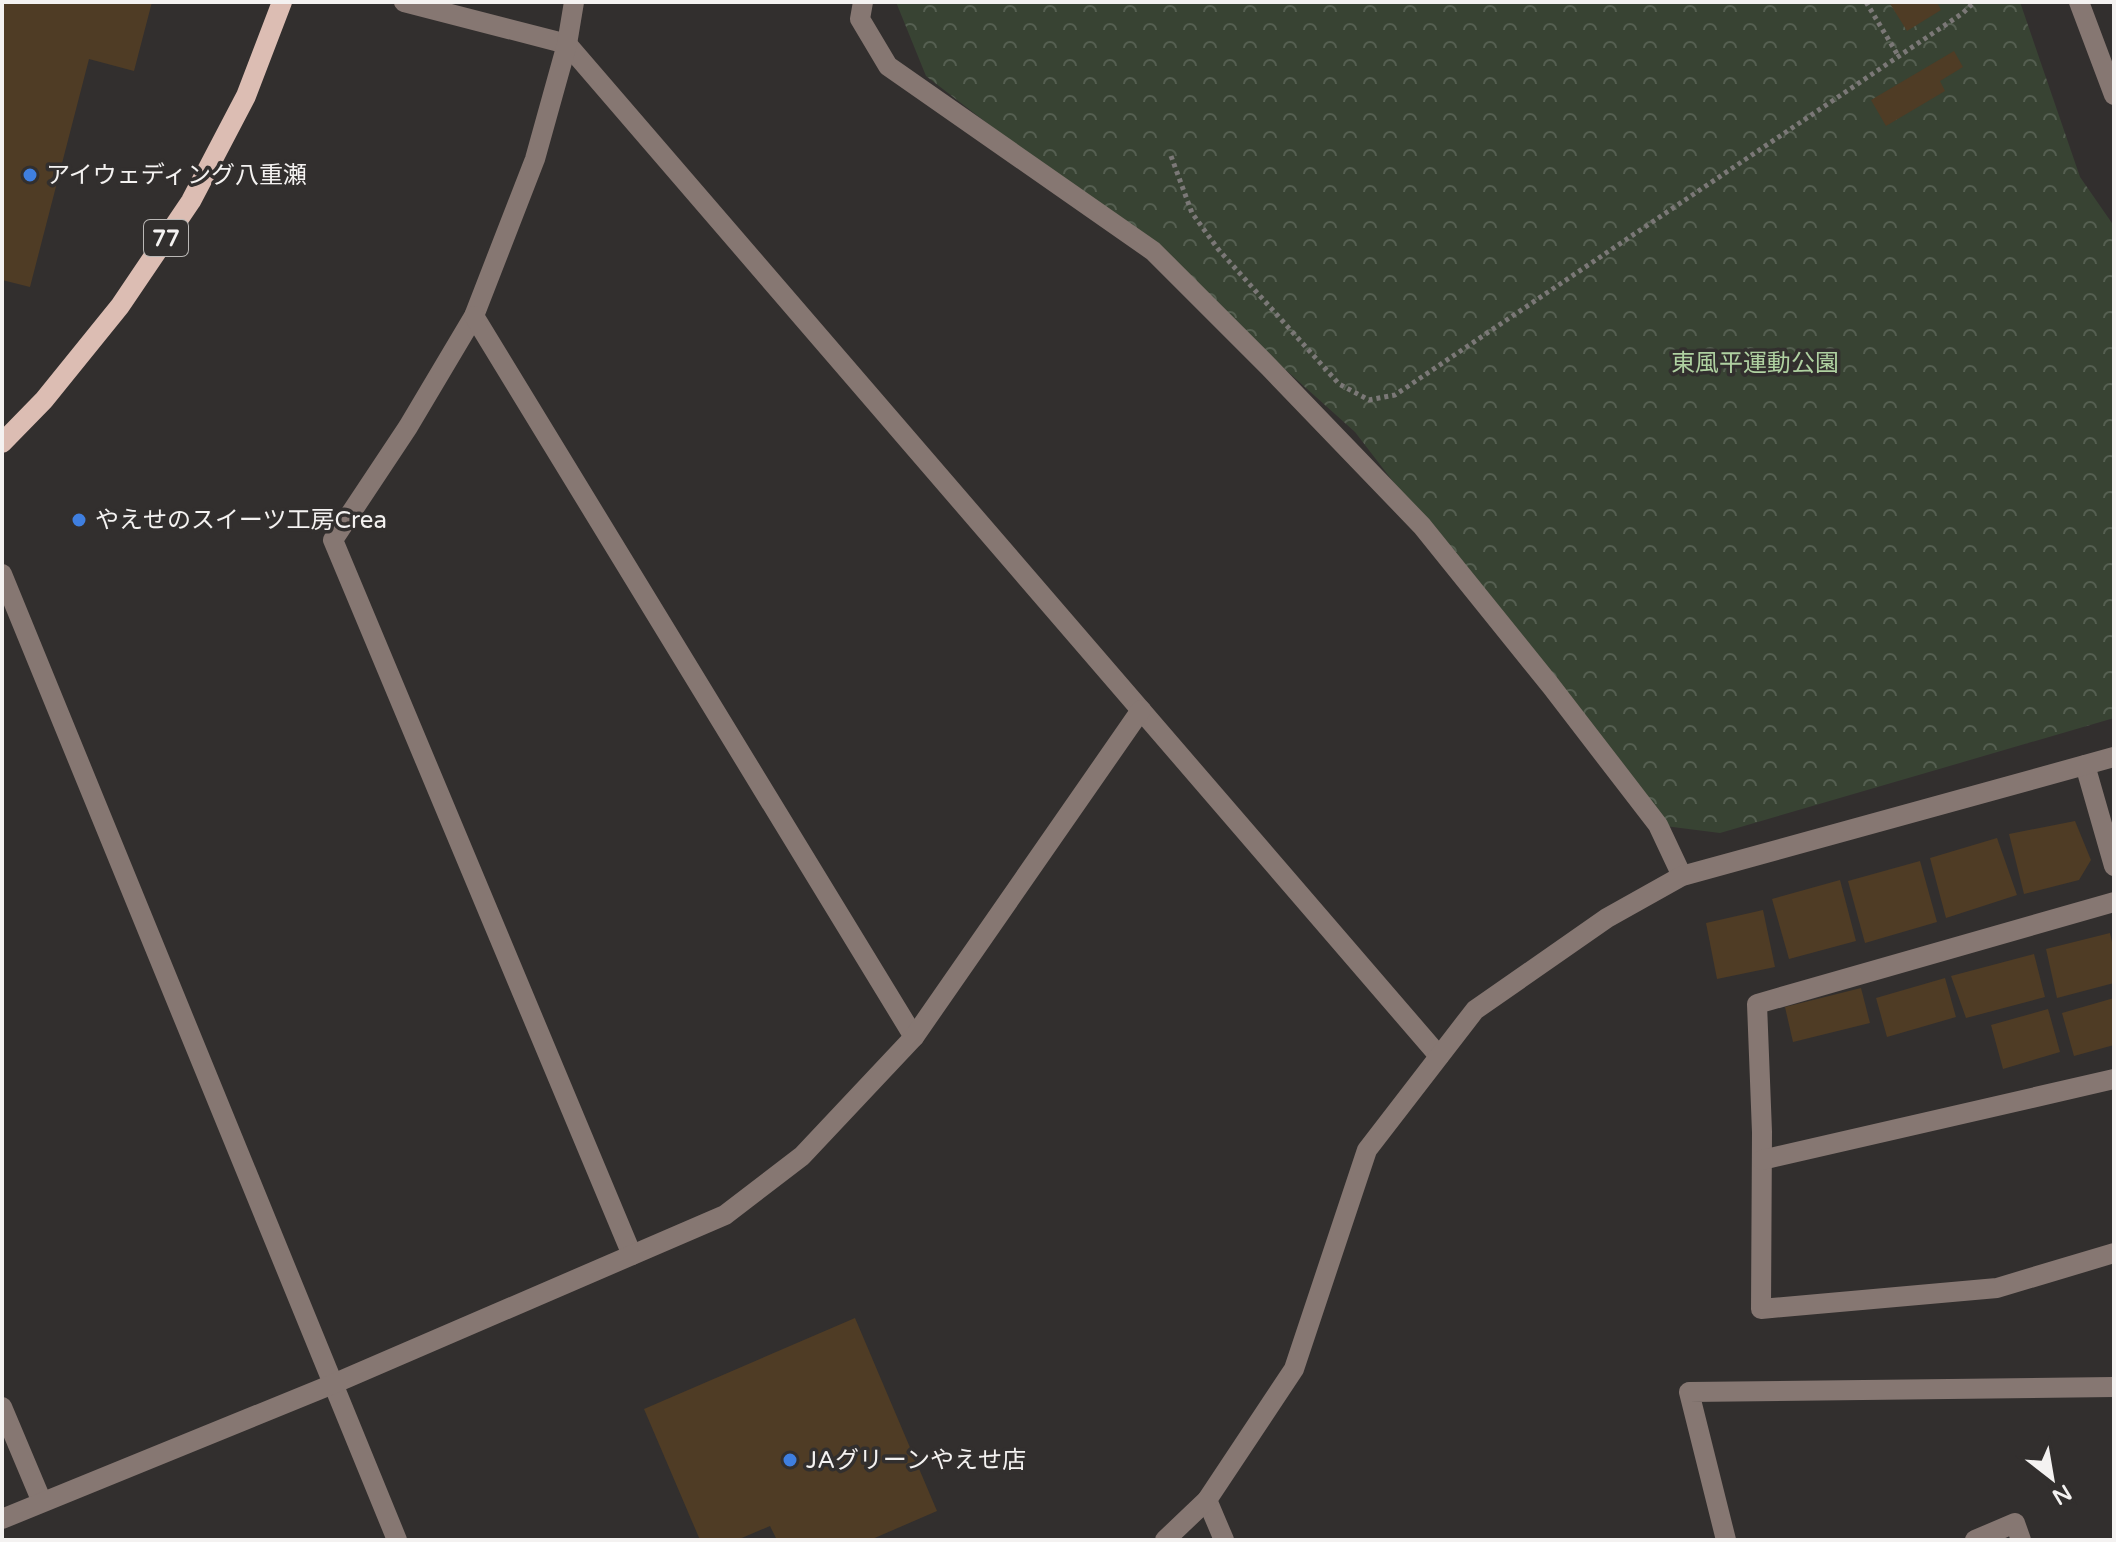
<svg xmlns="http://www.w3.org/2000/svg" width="2116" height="1542" viewBox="0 0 2116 1542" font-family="'Varela Round','Noto Sans JP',sans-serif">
  <defs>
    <pattern id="park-crowns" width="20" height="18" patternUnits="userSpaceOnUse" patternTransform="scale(2)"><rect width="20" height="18" fill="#384333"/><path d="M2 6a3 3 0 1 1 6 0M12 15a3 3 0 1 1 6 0" fill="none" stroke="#555f51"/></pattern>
  </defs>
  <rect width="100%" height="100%" fill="#322f2e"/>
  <polygon fill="url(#park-crowns)" points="896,2 2020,2 2080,177 2114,226 2114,718 1720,833 1657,825 1355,432 1153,251 926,76"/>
  <g fill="#4f3c25">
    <polygon points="2,2 152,2 134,71 89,59 30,287 2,280"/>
    <polygon points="1889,2 1937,2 1941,10 1907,31"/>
    <polygon points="1954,51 1963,67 1940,81 1945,91 1886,126 1871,100"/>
    <polygon points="2075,821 2091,860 2079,880 2024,894 2009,834"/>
    <polygon points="1997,838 2017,895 1946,918 1930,858"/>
    <polygon points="1920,861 1937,922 1865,943 1848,881"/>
    <polygon points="1840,880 1856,941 1789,959 1772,899"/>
    <polygon points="1763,910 1775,967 1717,979 1706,923"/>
    <polygon points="2110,933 2114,951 2114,983 2057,998 2046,949"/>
    <polygon points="2034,954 2045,997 1966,1018 1951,976"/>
    <polygon points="1945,978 1956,1017 1887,1037 1876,998"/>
    <polygon points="1861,988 1870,1023 1793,1042 1785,1007"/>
    <polygon points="2114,998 2114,1045 2074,1056 2062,1013"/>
    <polygon points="2048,1009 2060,1052 2003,1069 1991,1025"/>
    <polygon points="855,1318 937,1511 870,1540 777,1540 770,1526 737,1540 700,1540 644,1409"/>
  </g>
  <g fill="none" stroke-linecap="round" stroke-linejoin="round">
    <g stroke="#7b7877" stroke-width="5" stroke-dasharray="4 4" stroke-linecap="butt">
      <polyline points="1866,2 1899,57"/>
      <polyline points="1171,156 1192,213 1218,249 1339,384 1369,400 1395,395 1963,13 1974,2"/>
    </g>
    <g stroke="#867772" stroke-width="20">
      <polyline points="404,2 567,44 1439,1056"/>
      <polyline points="574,2 567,44 535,159 474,316 408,427 333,540 632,1255"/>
      <polyline points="863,2 860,19 888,66 1153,251 1269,367 1422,526 1551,686 1658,825 1682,876"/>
      <polyline points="2079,2 2114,95"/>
      <polyline points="474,316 914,1037"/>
      <polyline points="2,574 397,1540"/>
      <polyline points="2085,765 2114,866"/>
      <polyline points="2114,902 1757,1004 1762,1132 1761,1309 1997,1288 2114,1253"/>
      <polyline points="1762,1160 2114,1079"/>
      <polyline points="2,1407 42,1502"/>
      <polyline points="1207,1500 1224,1540"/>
      <polyline points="2,1519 333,1384 725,1215 802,1156 914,1037 1141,710"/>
      <polyline points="1165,1540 1207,1500 1294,1369 1367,1150 1475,1010 1607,918 1682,876 2114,757"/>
      <polyline points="1726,1540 1689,1392 2114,1387"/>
      <polyline points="1975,1540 2015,1523 2021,1540"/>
    </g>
    <polyline stroke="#dcbdb3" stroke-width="20" points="2,443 44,400 120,306 191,201 246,96 282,2"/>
  </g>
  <g fill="#3f7fe0" stroke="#322f2e" stroke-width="3">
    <circle cx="30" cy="175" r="8"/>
    <circle cx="79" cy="520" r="8"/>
    <circle cx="790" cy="1460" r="8"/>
  </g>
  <g text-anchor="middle" stroke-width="7" stroke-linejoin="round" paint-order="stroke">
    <rect fill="#322f2e" stroke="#bab8b6" stroke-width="2" x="144" y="220" width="44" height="36" rx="6"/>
    <g font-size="22" font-weight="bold" fill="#f4f2f1">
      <text x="166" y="246">77</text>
    </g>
    <g font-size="24" fill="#f4f2f1" stroke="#322f2e" text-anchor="start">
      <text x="46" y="183">アイウェディング八重瀬</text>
      <text x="95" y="528">やえせのスイーツ工房Crea</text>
      <text x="806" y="1468">JAグリーンやえせ店</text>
    </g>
    <g font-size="24" fill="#afd1a1" stroke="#322f2e">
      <text x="1755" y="371">東風平運動公園</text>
    </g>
  </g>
  <rect width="2116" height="1542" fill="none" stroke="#f4f2f1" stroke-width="8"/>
  <g transform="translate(2052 1478) rotate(149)" stroke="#322f2e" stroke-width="6" paint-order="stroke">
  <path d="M0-6L14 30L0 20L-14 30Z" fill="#f4f2f1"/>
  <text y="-12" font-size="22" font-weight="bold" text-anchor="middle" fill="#f4f2f1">N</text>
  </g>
</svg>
